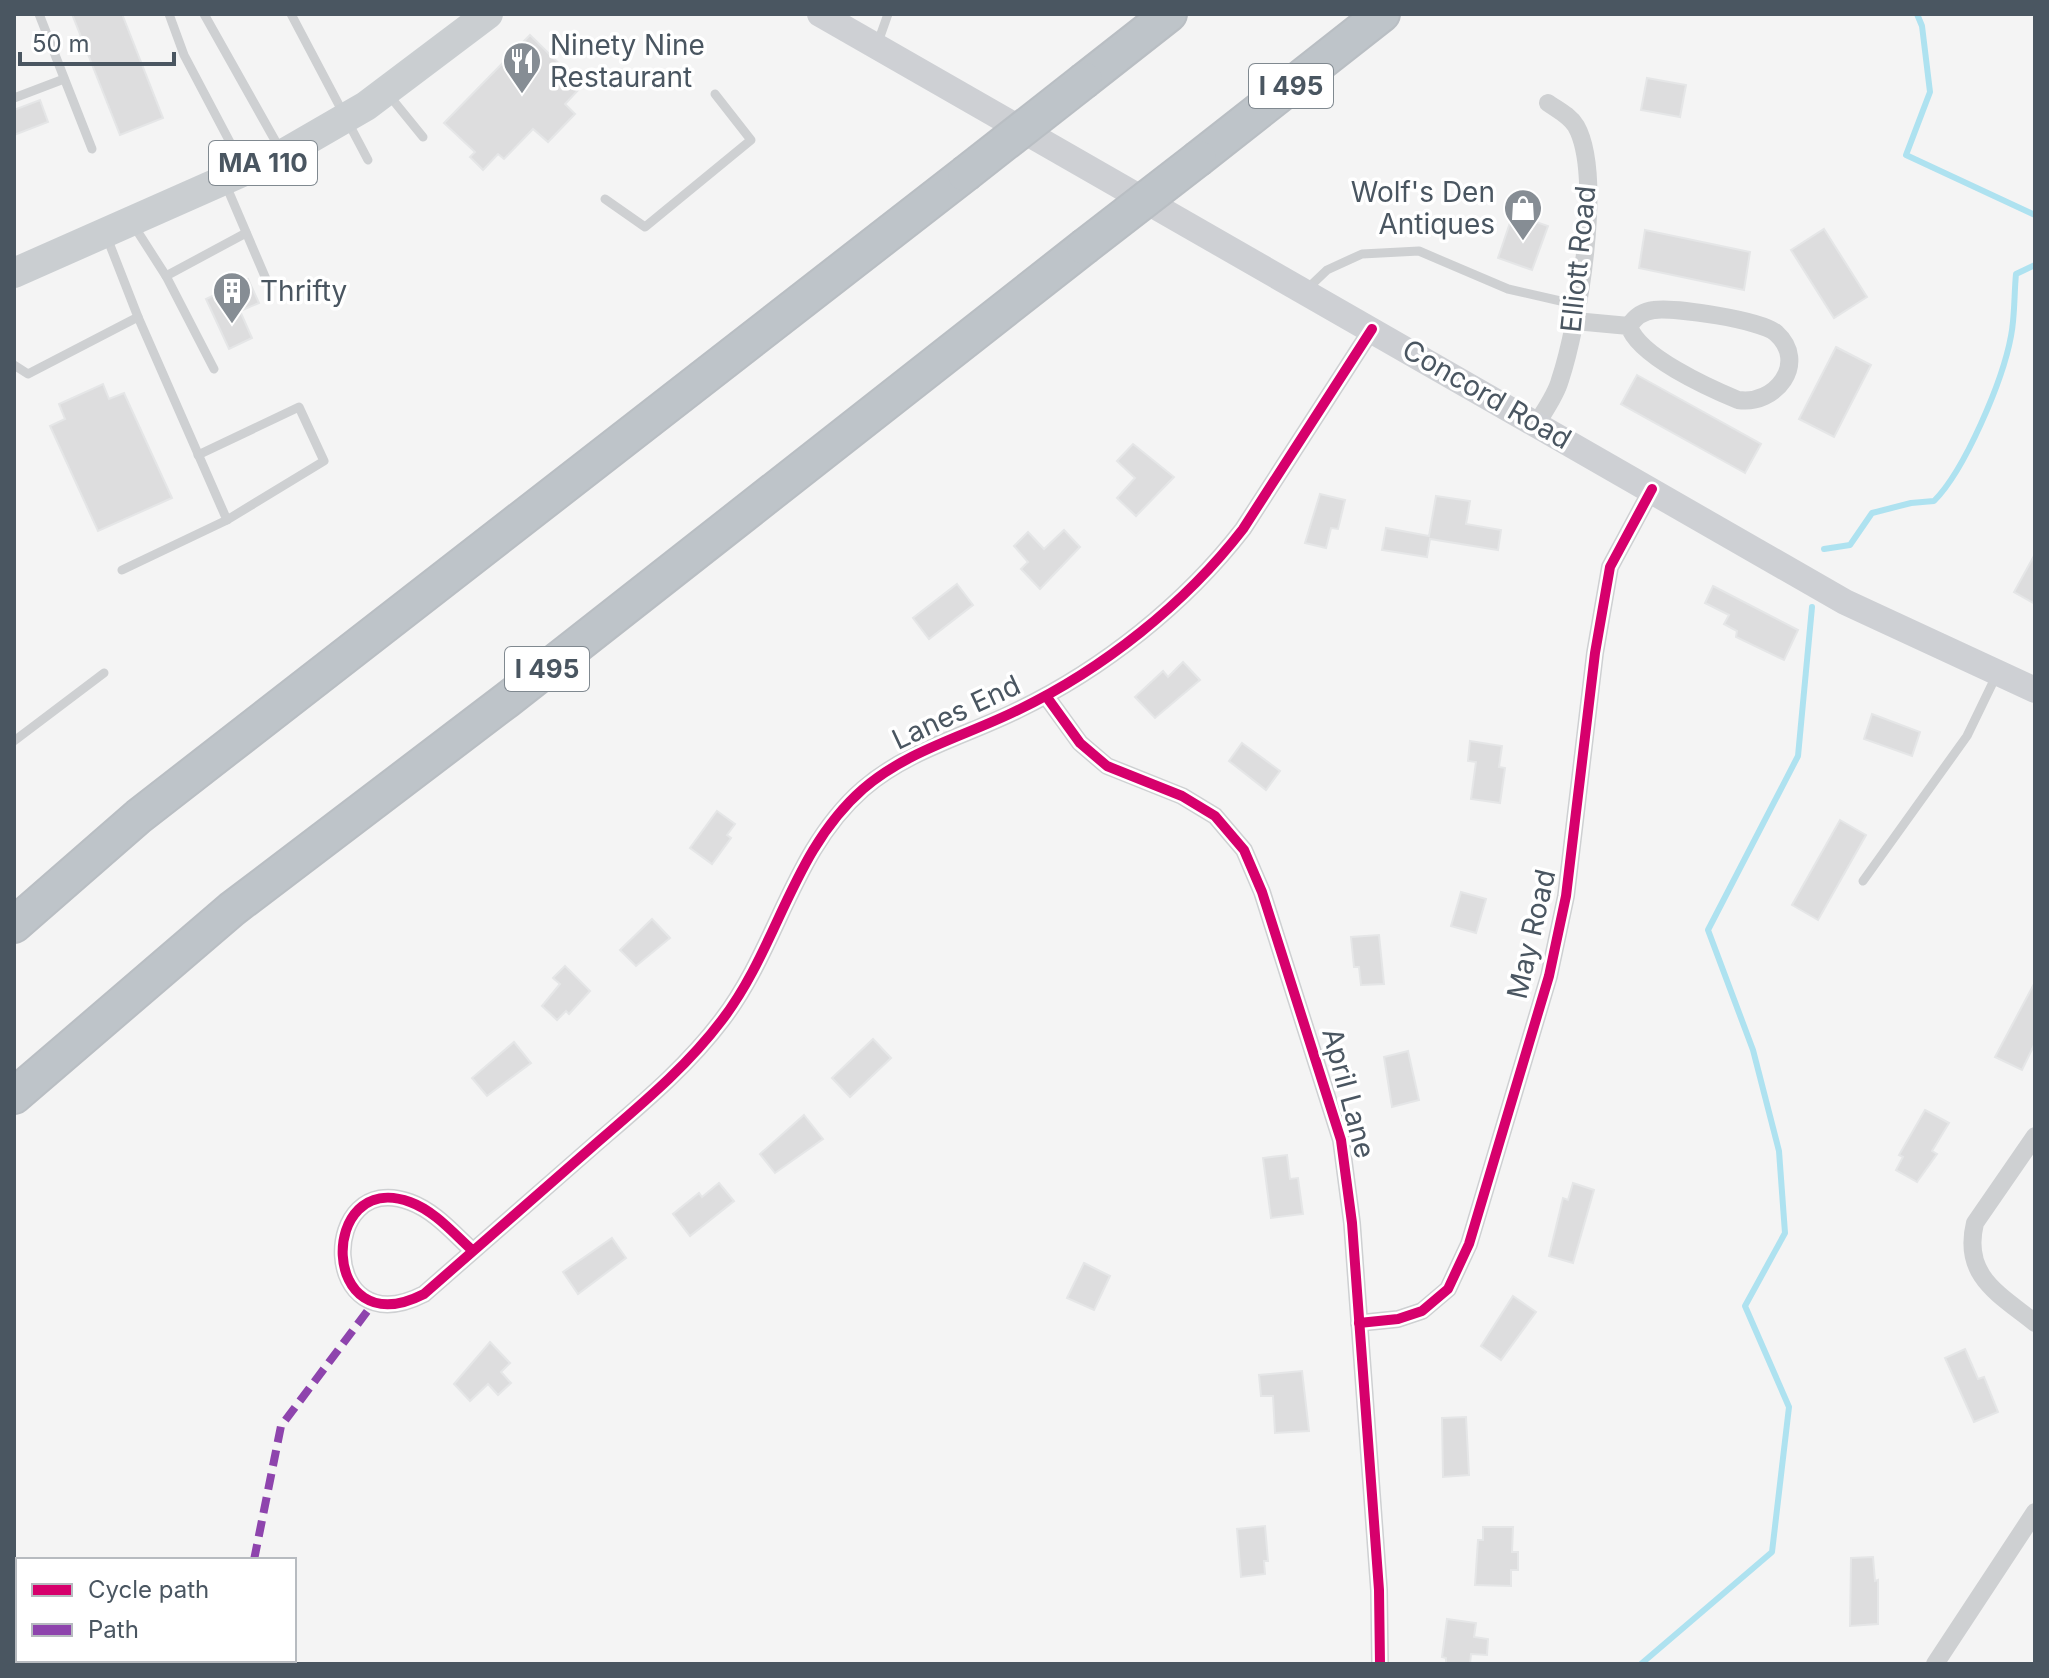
<svg xmlns="http://www.w3.org/2000/svg" width="2049" height="1678" viewBox="0 0 2049 1678" font-family="Inter,sans-serif">
  <rect width="100%" height="100%" fill="#f4f4f4"/>
  <g fill="none" stroke-linecap="round" stroke-linejoin="round">
    <g stroke="#aee2f0" stroke-width="6">
      <polyline points="1917,14 1922,26 1930,92 1906,155 2035,215"/>
      <path d="M1824,549L1850,545L1872,513L1911,503L1934,501C1965,470 2003,380 2011,336C2015,316 2014,294 2016,274L2035,265"/>
      <polyline points="1641,1664 1772,1552 1789,1407 1745,1306 1785,1233 1779,1151 1753,1050 1708,930 1798,756 1812,607"/>
    </g>
  </g>
  <g fill="#ddddde" stroke="#e5e6e7" stroke-width="2">
    <polygon points="72,14 122,14 163,118 120,135"/>
    <polygon points="530,35 582,86 565,104 575,114 548,142 533,129 504,159 498,154 483,170 470,157 475,152 444,123"/>
    <polygon points="1647,78 1686,85 1680,117 1641,110"/>
    <polygon points="40,100 48,122 14,135 14,110"/>
    <polygon points="1513,214 1548,226 1532,270 1498,258"/>
    <polygon points="1824,229 1867,297 1834,318 1791,250"/>
    <polygon points="1645,230 1750,252 1744,290 1639,268"/>
    <polygon points="248,279 259,303 240,311 252,338 229,349 206,299"/>
    <polygon points="1836,347 1871,365 1834,437 1799,419"/>
    <polygon points="1637,375 1761,444 1745,473 1621,404"/>
    <polygon points="103,384 109,399 124,393 172,498 98,531 50,426 65,419 59,404"/>
    <polygon points="1133,444 1174,477 1136,516 1117,498 1135,478 1117,461"/>
    <polygon points="1320,494 1345,500 1338,529 1331,528 1326,548 1305,543"/>
    <polygon points="1436,496 1470,501 1466,524 1501,530 1498,550 1430,539 1427,557 1382,550 1386,528 1429,536"/>
    <polygon points="1064,530 1080,547 1040,589 1021,569 1028,562 1014,546 1028,532 1044,549"/>
    <polygon points="2035,554 2035,604 2014,592"/>
    <polygon points="957,584 973,605 929,639 913,618"/>
    <polygon points="1713,586 1798,630 1784,660 1736,637 1737,631 1724,624 1729,615 1705,603"/>
    <polygon points="1183,662 1200,680 1155,718 1135,697 1163,671 1168,677"/>
    <polygon points="1872,714 1920,732 1912,756 1864,739"/>
    <polygon points="1470,741 1502,746 1499,767 1505,768 1500,803 1471,799 1476,762 1468,761"/>
    <polygon points="1242,743 1280,771 1266,790 1229,761"/>
    <polygon points="717,811 735,824 727,835 731,838 712,864 690,848"/>
    <polygon points="1840,820 1866,835 1818,920 1792,905"/>
    <polygon points="1461,892 1486,899 1476,933 1451,926"/>
    <polygon points="652,919 670,938 636,966 620,950"/>
    <polygon points="1379,935 1384,984 1361,985 1359,967 1354,967 1351,937"/>
    <polygon points="565,966 590,991 569,1014 566,1011 557,1020 542,1006 560,984 553,978"/>
    <polygon points="2035,982 2035,1043 2022,1070 1995,1057"/>
    <polygon points="873,1039 891,1058 850,1097 832,1078"/>
    <polygon points="514,1042 531,1063 487,1096 472,1078"/>
    <polygon points="1408,1051 1419,1100 1392,1107 1384,1057"/>
    <polygon points="1925,1110 1949,1123 1932,1151 1937,1154 1917,1182 1896,1170 1903,1157 1899,1155"/>
    <polygon points="804,1115 823,1139 775,1173 760,1154"/>
    <polygon points="1287,1155 1290,1179 1298,1178 1303,1214 1271,1218 1263,1158"/>
    <polygon points="719,1183 734,1201 690,1236 673,1214 699,1193 702,1197"/>
    <polygon points="1573,1183 1594,1190 1573,1263 1549,1256 1563,1198 1568,1200"/>
    <polygon points="612,1238 626,1258 578,1294 563,1272"/>
    <polygon points="1084,1263 1110,1276 1094,1310 1067,1298"/>
    <polygon points="1513,1296 1536,1312 1501,1360 1481,1346"/>
    <polygon points="490,1342 510,1363 501,1372 511,1383 498,1395 488,1384 470,1401 454,1384"/>
    <polygon points="1965,1349 1978,1379 1984,1377 1998,1412 1974,1422 1945,1358"/>
    <polygon points="1302,1371 1309,1431 1275,1433 1273,1396 1261,1396 1259,1375"/>
    <polygon points="1466,1417 1469,1475 1443,1477 1442,1418"/>
    <polygon points="1265,1526 1268,1561 1264,1561 1265,1574 1241,1577 1237,1529"/>
    <polygon points="1483,1527 1513,1527 1512,1552 1518,1552 1518,1570 1511,1570 1511,1586 1475,1585 1478,1540 1483,1540"/>
    <polygon points="1873,1557 1875,1581 1878,1580 1878,1624 1850,1626 1851,1558"/>
    <polygon points="1447,1619 1476,1623 1474,1637 1488,1639 1487,1655 1471,1654 1470,1664 1446,1664 1446,1658 1442,1657"/>
  </g>
  <g fill="none" stroke-linecap="round" stroke-linejoin="round">
    <defs>
      <g id="motorway">
        <polyline points="1085,80 1169,14"/>
        <polyline points="1199,158 1382,14"/>
        <polyline points="14,925 139,816 965,174"/>
        <polyline points="14,1096 232,909 507,700 1084,247"/>
      </g>
    </defs>
    <use href="#motorway" stroke="#b9bec3" stroke-width="38"/>
    <g stroke="#ced0d2" stroke-width="9">
      <polyline points="39,14 92,149"/>
      <polyline points="169,14 184,55 242,165"/>
      <polyline points="204,14 281,151"/>
      <polyline points="291,14 368,160"/>
      <polyline points="877,45 888,14"/>
      <polyline points="388,94 423,137"/>
      <polyline points="14,98 64,79"/>
      <polyline points="225,183 269,286"/>
      <polyline points="605,199 645,227 751,140 715,94"/>
      <polyline points="134,226 166,276 214,369"/>
      <polyline points="166,276 246,233"/>
      <polyline points="1306,290 1327,270 1362,254 1419,251 1508,289 1578,305"/>
      <polyline points="14,365 28,374 138,317 106,235"/>
      <polyline points="198,455 299,407 324,461 227,520"/>
      <polyline points="122,570 227,520 138,317"/>
      <polyline points="14,741 104,673"/>
      <polyline points="1863,881 1967,736 1997,674"/>
    </g>
    <g stroke="#ced0d2" stroke-width="18">
      <path d="M1575,321L1629,326C1638,356 1709,388 1738,400C1775,406 1809,363 1776,333C1762,320 1674,307 1654,310C1643,311 1635,317 1629,326"/>
      <path d="M1537,423C1545,410 1556,395 1560,380C1578,327 1604,175 1576,126C1569,115 1558,110 1548,103"/>
      <polyline points="1046,696 1080,743 1107,766 1182,796 1215,816 1244,850 1262,892 1341,1140 1352,1223 1379,1590 1380,1664"/>
      <path d="M2035,1136L1975,1223C1962,1276 1999,1294 2035,1323"/>
      <path d="M473,1251C454,1234 435,1211 410,1202C318,1168 318,1348 424,1294C480,1245 536,1196 592,1147C638,1107 685,1069 722,1020C778,947 792,851 863,789C908,750 966,736 1018,710C1103,669 1185,604 1243,529L1372,329"/>
      <polyline points="1359,1323 1398,1319 1422,1311 1448,1289 1469,1244 1549,976 1566,896 1595,653 1610,567 1652,489"/>
      <polyline points="1935,1664 2035,1512"/>
    </g>
    <polyline stroke="#ced0d4" stroke-width="26" points="820,14 1845,602 2035,690"/>
    <polyline stroke="#caced1" stroke-width="30" points="14,273 283,154 366,106 488,14"/>
    <use href="#motorway" stroke="#bec4c9" stroke-width="34"/>
    <defs>
      <g id="motorway-bridge">
        <polyline points="965,174 1085,80"/>
        <polyline points="1084,247 1199,158"/>
      </g>
    </defs>
    <use href="#motorway-bridge" stroke="#b9bec3" stroke-width="38" stroke-linecap="butt"/>
    <use href="#motorway-bridge" stroke="#bec4c9" stroke-width="34"/>
    <g stroke="#8e44ad" stroke-width="8" stroke-dasharray="16 8" stroke-linecap="butt">
      <polyline points="254,1560 281,1426 375,1301"/>
      <polyline points="258,1660 260,1664"/>
    </g>
    <defs>
      <g id="cycleway">
        <polyline points="1046,696 1080,743 1107,766 1182,796 1215,816 1244,850 1262,892 1341,1140 1352,1223 1379,1590 1380,1664"/>
        <path d="M473,1251C454,1234 435,1211 410,1202C318,1168 318,1348 424,1294C480,1245 536,1196 592,1147C638,1107 685,1069 722,1020C778,947 792,851 863,789C908,750 966,736 1018,710C1103,669 1185,604 1243,529L1372,329"/>
        <polyline points="1359,1323 1398,1319 1422,1311 1448,1289 1469,1244 1549,976 1566,896 1595,653 1610,567 1652,489"/>
      </g>
    </defs>
    <use href="#cycleway" stroke="#fff" stroke-width="15"/>
    <use href="#cycleway" stroke="#d6006c" stroke-width="10"/>
  </g>
  <defs>
    <symbol id="restaurant-pin" viewBox="-11 -11 22 30"><path d="M0 17L-7.5 6A9.5 9.5 0 1 1 7.5 6Z" fill="#868d94" stroke="#fff"/><path d="M-5-6h1v4h1v-4h1v4h1v-4h1v5L-1.5 .5V6h-2V.5L-5-1ZM5-6V6H3V1.5H1.5Q1.5-4 5-6Z" fill="#fff"/></symbol>
    <symbol id="shop-pin" viewBox="-11 -11 22 30"><path d="M0 17L-7.5 6A9.5 9.5 0 1 1 7.5 6Z" fill="#868d94" stroke="#fff"/><path d="M-5-2.5h2.3a2.7 3.5 0 0 1 5.4 0H5L5.5 6h-11ZM-1.5-2.5h3a1.5 2.3 0 0 0-3 0Z" fill="#fff"/></symbol>
    <symbol id="building-pin" viewBox="-11 -11 22 30"><path d="M0 17L-7.5 6A9.5 9.5 0 1 1 7.5 6Z" fill="#868d94" stroke="#fff"/><path d="M-4-6H4V6H1V3H-1V6H-4ZM-2.5-4.3h1.7v1.8h-1.7ZM.8-4.3h1.7v1.8H.8ZM-2.5-1h1.7V.8h-1.7ZM.8-1h1.7V.8H.8Z" fill="#fff"/></symbol>
  </defs>
  <g fill-rule="evenodd">
    <use href="#restaurant-pin" x="500" y="39" width="44" height="60"/>
    <use href="#shop-pin" x="1501" y="186" width="44" height="60"/>
    <use href="#building-pin" x="210" y="269" width="44" height="60"/>
  </g>
  <g text-anchor="middle" stroke-width="7" stroke-linejoin="round" paint-order="stroke">
    <g fill="#fff" stroke="#808990" stroke-width="2">
      <rect x="1249" y="64" width="84" height="44" rx="6"/>
      <rect x="209" y="141" width="108" height="44" rx="6"/>
      <rect x="505" y="647" width="84" height="44" rx="6"/>
    </g>
    <g font-size="26" font-weight="bold" fill="#4a5661">
      <text x="1291" y="95">I 495</text>
      <text x="263" y="172">MA 110</text>
      <text x="547" y="678">I 495</text>
    </g>
    <g font-size="28" fill="#4a5661" stroke="#fff" text-anchor="start">
      <text x="550" y="55">Ninety Nine<tspan x="550" dy="32">Restaurant</tspan></text>
      <text x="1495" y="202" text-anchor="end">Wolf's Den<tspan x="1495" dy="32">Antiques</tspan></text>
      <text x="260" y="301">Thrifty</text>
    </g>
    <g font-size="28" fill="#4a5661" stroke="#fff">
      <text transform="translate(1578 259) rotate(-84)" y="10">Elliott Road</text>
      <text transform="translate(1487 394) rotate(30)" y="10">Concord Road</text>
      <text transform="translate(956 712) rotate(-25)" y="10">Lanes End</text>
      <text transform="translate(1531 934) rotate(-77)" y="10">May Road</text>
      <text transform="translate(1349 1093) rotate(75)" y="10">April Lane</text>
    </g>
  </g>
  <rect width="2049" height="1678" fill="none" stroke="#4a5661" stroke-width="32"/>
  <rect x="16" y="1558" width="280" height="104" fill="#ffffff" stroke="#b7bbc0" stroke-width="2"/>
  <rect x="32" y="1584" width="40" height="12" fill="#d6006c" stroke="#b7bbc0" stroke-width="2"/>
  <text x="88" y="1598" font-size="24" fill="#4a5661">Cycle path</text>
  <rect x="32" y="1624" width="40" height="12" fill="#8e44ad" stroke="#b7bbc0" stroke-width="2"/>
  <text x="88" y="1638" font-size="24" fill="#4a5661">Path</text>
  <path d="M20 52v12h154v-12" fill="none" stroke="#4a5661" stroke-width="4"/>
  <text x="32" y="52" font-size="24" fill="#4a5661" stroke="#ffffff" stroke-width="6" paint-order="stroke">50 m</text>
</svg>
